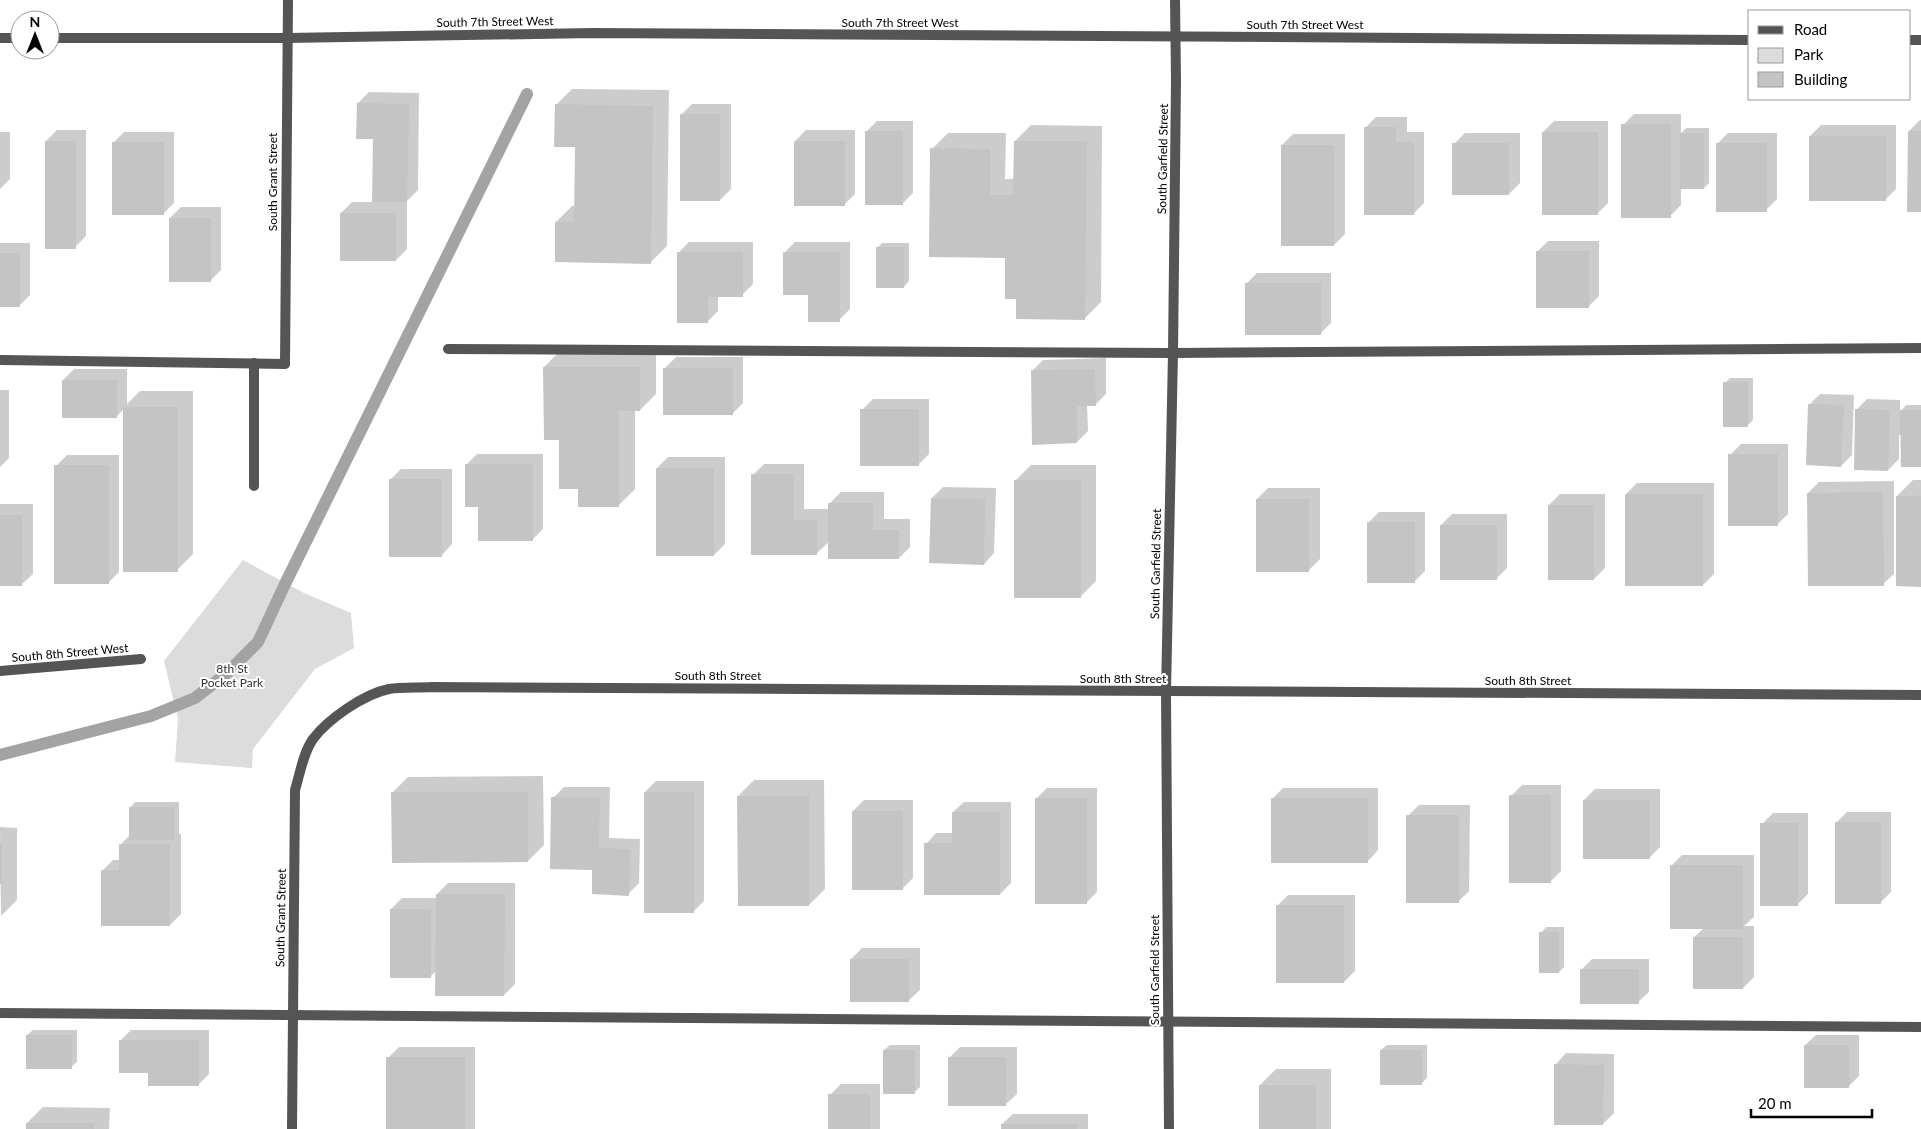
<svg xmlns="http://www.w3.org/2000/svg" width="1921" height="1129" viewBox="0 0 1921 1129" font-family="Lato,sans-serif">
  <rect width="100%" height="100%" fill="#fff"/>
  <polygon fill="#dcdcdc" points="243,560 304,593 351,613 354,648 315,669 253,749 252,768 175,762 178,719 164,661"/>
  <g fill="#0003">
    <polygon points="572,89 669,90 667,246 651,262 556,222 572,206 575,206 576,146 556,105"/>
    <polygon points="369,92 419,93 418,190 407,201 407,249 396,260 341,213 352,202 373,202 374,137 358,103"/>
    <polygon points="692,104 731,104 731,189 720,200 681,115"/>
    <polygon points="1634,114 1681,114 1681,133 1686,128 1709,128 1709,183 1704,188 1681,188 1681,205 1670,216 1623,125"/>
    <polygon points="1376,117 1407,117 1407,132 1424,132 1424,203 1413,214 1365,128"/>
    <polygon points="1920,120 1921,120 1921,210 1909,131"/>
    <polygon points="877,121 913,121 913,193 902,204 866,132"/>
    <polygon points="1554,121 1608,121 1608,203 1597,214 1543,132"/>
    <polygon points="1031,125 1102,126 1101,302 1085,318 1017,297 1007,257 932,149 948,133 1006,133 1005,179 1015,179 1015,141"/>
    <polygon points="1821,125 1896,125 1896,189 1885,200 1810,136"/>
    <polygon points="57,130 86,130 86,236 75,247 46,141"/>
    <polygon points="806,130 855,130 855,194 844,205 795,141"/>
    <polygon points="0,132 10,132 10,179 0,189"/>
    <polygon points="124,132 174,132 174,203 163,214 113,143"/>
    <polygon points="1465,133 1520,133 1520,183 1509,194 1454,144"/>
    <polygon points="1728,133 1777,133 1777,199 1766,210 1717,144"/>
    <polygon points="1293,134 1345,134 1345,234 1334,245 1282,145"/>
    <polygon points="181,207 221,207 221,270 210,281 170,218"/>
    <polygon points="1548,241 1599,241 1599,296 1588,307 1537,252"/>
    <polygon points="689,242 753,242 753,284 742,295 718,295 718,311 707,322 678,253"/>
    <polygon points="795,242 850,242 850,309 839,320 784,253"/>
    <polygon points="0,243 30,243 30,295 19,306 0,306"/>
    <polygon points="882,243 909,243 909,281 904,287 877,248"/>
    <polygon points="1257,273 1331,273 1331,323 1320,334 1246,284"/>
    <polygon points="560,351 656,351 656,394 640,410 635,410 635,489 619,505 579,488 560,439 544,367"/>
    <polygon points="676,357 743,357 743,403 732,414 665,368"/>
    <polygon points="1106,358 1106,394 1095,405 1087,405 1088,431 1077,442 1032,371 1043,360"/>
    <polygon points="74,369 127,369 127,404 140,391 193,391 193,554 177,570 124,409 116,417 63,380"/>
    <polygon points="1730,378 1753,378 1753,420 1747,426 1725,383"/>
    <polygon points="0,390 9,390 9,458 0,467"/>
    <polygon points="1820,394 1854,395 1852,455 1841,466 1809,405"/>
    <polygon points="873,399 929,399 929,454 918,465 862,410"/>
    <polygon points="1867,399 1900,400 1900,412 1906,405 1921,405 1921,466 1901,435 1899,435 1899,459 1888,470 1856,410"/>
    <polygon points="1741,444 1788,444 1788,514 1777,525 1730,455"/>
    <polygon points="477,454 543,454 543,529 532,540 479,506 466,465"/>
    <polygon points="67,455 119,455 119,572 108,583 56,466"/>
    <polygon points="668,457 725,457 725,544 714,555 657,468"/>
    <polygon points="764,464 804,464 804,509 830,509 830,503 841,492 884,492 884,519 910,519 910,547 899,558 830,541 817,553 753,475"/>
    <polygon points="1031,465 1096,465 1096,581 1080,597 1015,481"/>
    <polygon points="401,469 452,469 452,544 442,555 390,480"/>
    <polygon points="1913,480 1921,480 1921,585 1897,496"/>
    <polygon points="1894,481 1894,574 1883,584 1808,493 1819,482"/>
    <polygon points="1637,483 1714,483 1714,574 1703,585 1626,494"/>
    <polygon points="943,487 996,488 994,553 984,564 932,498"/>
    <polygon points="1268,488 1320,488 1320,559 1309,570 1257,499"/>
    <polygon points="1560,494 1605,494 1605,568 1594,579 1549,505"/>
    <polygon points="0,504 33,504 33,574 22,584 0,584"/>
    <polygon points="1379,512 1425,512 1425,571 1414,582 1368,523"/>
    <polygon points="1452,514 1507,514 1507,568 1496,579 1441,525"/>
    <polygon points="543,776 544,845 528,861 392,793 408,777"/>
    <polygon points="754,780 824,780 825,889 809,905 738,796"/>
    <polygon points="656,781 704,781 704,901 693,912 645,792"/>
    <polygon points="1522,785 1561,785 1561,871 1550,882 1511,796"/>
    <polygon points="564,787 610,787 609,838 640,839 639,883 628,894 593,869 553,798"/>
    <polygon points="1047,788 1097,788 1097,892 1086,903 1036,799"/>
    <polygon points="1283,788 1378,788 1378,850 1368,861 1272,799"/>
    <polygon points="1595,789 1660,789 1660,847 1649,858 1584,800"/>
    <polygon points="864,800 913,800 913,878 902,889 853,811"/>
    <polygon points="135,802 179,802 179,834 181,834 181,914 170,925 102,871 113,860 120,860 120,845 130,835 130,808"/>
    <polygon points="964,802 1011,802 1011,883 1000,894 926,844 936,833 953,833 953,812"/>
    <polygon points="1419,805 1470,805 1469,891 1458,902 1408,816"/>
    <polygon points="1847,812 1891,812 1891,892 1880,903 1836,823"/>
    <polygon points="1773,813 1808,813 1808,894 1797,905 1762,824"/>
    <polygon points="0,827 17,828 17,900 1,916"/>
    <polygon points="1682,855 1754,855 1754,917 1744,926 1754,926 1754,977 1743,988 1694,937 1704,928 1671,866"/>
    <polygon points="448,883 515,883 515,984 504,995 436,971 430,977 391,909 402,898 437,898 437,894"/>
    <polygon points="1288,895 1355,895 1355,971 1344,982 1277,906"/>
    <polygon points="1546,927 1564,927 1564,967 1559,972 1541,933"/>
    <polygon points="862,948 920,948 920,990 909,1000 851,959"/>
    <polygon points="1592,959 1649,959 1649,992 1638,1002 1581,970"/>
    <polygon points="33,1030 77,1030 77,1062 71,1067 27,1035"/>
    <polygon points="131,1030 209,1030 209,1074 198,1085 149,1072 120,1041"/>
    <polygon points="1816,1035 1859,1035 1859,1076 1848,1087 1805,1045"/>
    <polygon points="890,1045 920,1045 920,1087 915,1092 884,1050"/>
    <polygon points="1387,1045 1427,1045 1427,1078 1421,1084 1381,1050"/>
    <polygon points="399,1047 475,1047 475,1129 388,1129 388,1058"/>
    <polygon points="960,1047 1017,1047 1017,1094 1006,1104 949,1058"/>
    <polygon points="1566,1053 1614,1054 1614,1113 1603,1124 1556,1064"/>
    <polygon points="1276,1069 1331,1069 1331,1129 1260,1129 1260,1085"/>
    <polygon points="841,1084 880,1084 880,1129 830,1129 830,1095"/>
    <polygon points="43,1107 110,1108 109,1129 27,1129 27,1123"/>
    <polygon points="1013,1114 1088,1114 1088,1129 1002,1129 1002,1124"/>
  </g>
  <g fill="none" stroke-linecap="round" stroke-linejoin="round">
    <polyline stroke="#a3a3a3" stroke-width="12" points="0,755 151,716 195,698 226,674 258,642 285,584 527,94"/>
  </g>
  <g fill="#c4c4c4">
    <polygon points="357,103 409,104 407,202 372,202 373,139 356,139"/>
    <polygon points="555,104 653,106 651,264 555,262 555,222 574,222 575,147 554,147"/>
    <rect x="680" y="114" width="40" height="87"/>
    <rect x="1621" y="124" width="50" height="94"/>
    <polygon points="1364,127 1396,127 1396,142 1414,142 1414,215 1364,215"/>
    <rect x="865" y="131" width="38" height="74"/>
    <polygon points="1908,131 1921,131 1921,212 1907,212"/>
    <rect x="1542" y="132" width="56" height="83"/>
    <rect x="1680" y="133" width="24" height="56"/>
    <rect x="1809" y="136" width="77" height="65"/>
    <rect x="45" y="141" width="31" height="108"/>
    <rect x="794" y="141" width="51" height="65"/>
    <polygon points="1014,141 1087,141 1085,320 1016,319 1016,299 1005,299 1005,258 929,257 930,148 990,149 990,195 1013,195"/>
    <rect x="112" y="142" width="52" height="73"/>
    <rect x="1452" y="143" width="57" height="52"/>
    <rect x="1716" y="143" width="51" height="69"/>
    <rect x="1281" y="145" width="53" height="101"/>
    <rect x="340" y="213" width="56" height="48"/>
    <rect x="169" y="218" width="42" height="64"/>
    <rect x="876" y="247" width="28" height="41"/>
    <rect x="1536" y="251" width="53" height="57"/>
    <polygon points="677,252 743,252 743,297 708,297 708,323 677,323"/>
    <polygon points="783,252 840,252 840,322 808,322 808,295 783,295"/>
    <rect x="0" y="253" width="20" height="54"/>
    <rect x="1245" y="283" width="76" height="52"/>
    <polygon points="543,367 640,367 640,411 619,411 619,507 578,507 578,489 559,489 559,440 544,440"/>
    <rect x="663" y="368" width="70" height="47"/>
    <polygon points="1095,369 1096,406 1077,406 1077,443 1032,445 1031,370"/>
    <rect x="62" y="380" width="55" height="38"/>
    <rect x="1723" y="382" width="25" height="45"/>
    <polygon points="1808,404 1844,405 1841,467 1806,465"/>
    <rect x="123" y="407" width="55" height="165"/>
    <rect x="860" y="409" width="59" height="57"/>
    <polygon points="1855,409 1890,410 1888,471 1854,470"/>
    <polygon points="1900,410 1921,410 1921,467 1901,467"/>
    <rect x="1728" y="454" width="50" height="72"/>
    <polygon points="465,464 533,464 533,541 478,541 478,507 465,507"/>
    <rect x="54" y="465" width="55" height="119"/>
    <rect x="656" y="468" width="58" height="88"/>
    <polygon points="751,474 794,474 794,520 817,520 817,555 751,555"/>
    <rect x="389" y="479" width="53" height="78"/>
    <rect x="1014" y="480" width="67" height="118"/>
    <polygon points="1883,492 1884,586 1808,586 1807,493"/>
    <rect x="1625" y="494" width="78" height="92"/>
    <polygon points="1896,496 1921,496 1921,587 1896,586"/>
    <polygon points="931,498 985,499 984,565 929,563"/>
    <rect x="1256" y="499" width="53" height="73"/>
    <polygon points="828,503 873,503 873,530 899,530 899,559 828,559"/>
    <rect x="1548" y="505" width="46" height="75"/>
    <rect x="0" y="515" width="22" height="71"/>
    <rect x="1367" y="522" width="48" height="61"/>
    <rect x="1440" y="525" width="57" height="55"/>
    <polygon points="391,792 528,792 528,862 392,863"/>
    <rect x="644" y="792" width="50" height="121"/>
    <rect x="1509" y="795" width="42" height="88"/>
    <polygon points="737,796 809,796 809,906 738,906"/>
    <polygon points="551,797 600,798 599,848 630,849 629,896 592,894 592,870 550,869"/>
    <rect x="1035" y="798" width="52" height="106"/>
    <rect x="1271" y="798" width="97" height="65"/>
    <rect x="1583" y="800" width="67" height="59"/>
    <rect x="129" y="807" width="45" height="33"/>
    <rect x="852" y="811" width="51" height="79"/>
    <polygon points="952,812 1000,812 1000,895 924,895 924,843 952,843"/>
    <rect x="1406" y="815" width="53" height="88"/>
    <rect x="1835" y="822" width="46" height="82"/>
    <rect x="1760" y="823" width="38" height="83"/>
    <rect x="0" y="843" width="2" height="41"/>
    <polygon points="119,844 170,844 170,926 101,926 101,870 119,870"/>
    <rect x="1670" y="865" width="73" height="64"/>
    <polygon points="436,894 505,894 504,996 435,996"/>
    <rect x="1276" y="905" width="68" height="78"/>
    <rect x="390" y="909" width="41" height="69"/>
    <rect x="1539" y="932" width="20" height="41"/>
    <rect x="1693" y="937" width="50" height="52"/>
    <rect x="850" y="959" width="59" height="43"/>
    <rect x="1580" y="969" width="59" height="35"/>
    <rect x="26" y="1035" width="46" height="34"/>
    <polygon points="119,1040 199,1040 199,1086 148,1086 148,1073 119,1073"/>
    <rect x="1804" y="1045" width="45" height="43"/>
    <rect x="883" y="1050" width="32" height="44"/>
    <rect x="1380" y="1050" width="42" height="35"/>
    <rect x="386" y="1057" width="79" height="72"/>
    <rect x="948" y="1057" width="58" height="49"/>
    <polygon points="1554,1064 1604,1065 1603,1125 1554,1125"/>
    <rect x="1259" y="1085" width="57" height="44"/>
    <rect x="828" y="1094" width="42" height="35"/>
    <rect x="26" y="1123" width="68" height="6"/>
    <rect x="1001" y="1124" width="76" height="5"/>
  </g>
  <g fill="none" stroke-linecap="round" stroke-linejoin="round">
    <g stroke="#555" stroke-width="10">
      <polyline points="448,349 1173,353 1921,348"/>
      <polyline points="0,360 285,364"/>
      <polyline points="0,1013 1921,1027"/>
    </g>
    <g stroke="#555" stroke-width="10">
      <polyline points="0,38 20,38"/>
      <polyline points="50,38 287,38 592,33 1750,40"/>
      <polyline points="1910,40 1921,40"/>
      <polyline points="254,363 254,486"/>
      <polyline points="285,364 288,0"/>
      <polyline points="0,671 141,659"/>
      <path d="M292,1129L295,790C300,774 303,753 313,739C328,719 364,694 389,689C403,687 418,688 432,687L1921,695"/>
      <polyline points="1169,1129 1166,692 1173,353 1176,80 1175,0"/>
    </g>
  </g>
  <g text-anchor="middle" stroke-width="4" stroke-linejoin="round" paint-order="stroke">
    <g font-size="12" fill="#000" stroke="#fff">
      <text transform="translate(495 22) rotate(-1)" y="4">South 7th Street West</text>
      <text x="900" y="27">South 7th Street West</text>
      <text x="1305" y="29">South 7th Street West</text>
      <text transform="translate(1163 159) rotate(-89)" y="4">South Garfield Street</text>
      <text transform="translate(273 182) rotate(-90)" y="4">South Grant Street</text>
      <text transform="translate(1156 564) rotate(-89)" y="4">South Garfield Street</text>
      <text transform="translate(70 653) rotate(-5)" y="4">South 8th Street West</text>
      <text x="718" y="680">South 8th Street</text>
      <text x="1123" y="683">South 8th Street</text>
      <text x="1528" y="685">South 8th Street</text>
      <text transform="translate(281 918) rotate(-89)" y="4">South Grant Street</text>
      <text transform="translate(1155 970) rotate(-90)" y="4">South Garfield Street</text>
    </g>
    <g font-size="12" fill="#333" stroke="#fff">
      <text x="232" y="673">8th St<tspan x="232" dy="14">Pocket Park</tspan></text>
    </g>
  </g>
  <rect x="1748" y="10" width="162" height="90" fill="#ffffff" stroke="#999999"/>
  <rect x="1758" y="26" width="25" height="8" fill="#555555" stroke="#999999"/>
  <text x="1794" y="35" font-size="15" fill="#000000">Road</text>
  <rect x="1758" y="48" width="25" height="15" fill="#dcdcdc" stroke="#999999"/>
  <text x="1794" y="60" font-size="15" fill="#000000">Park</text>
  <rect x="1758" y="72" width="25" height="15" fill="#c4c4c4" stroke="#999999"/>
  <text x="1794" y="85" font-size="15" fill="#000000">Building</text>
  <g transform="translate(35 35)"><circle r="24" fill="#ffffff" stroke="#999999"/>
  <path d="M0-4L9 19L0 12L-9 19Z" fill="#000000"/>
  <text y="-8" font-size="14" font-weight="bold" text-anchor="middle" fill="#000000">N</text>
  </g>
  <path d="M1751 1109v8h121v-8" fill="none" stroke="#000000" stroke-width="2.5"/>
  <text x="1758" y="1109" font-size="15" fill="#000000" stroke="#ffffff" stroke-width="4" paint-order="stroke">20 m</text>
</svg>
